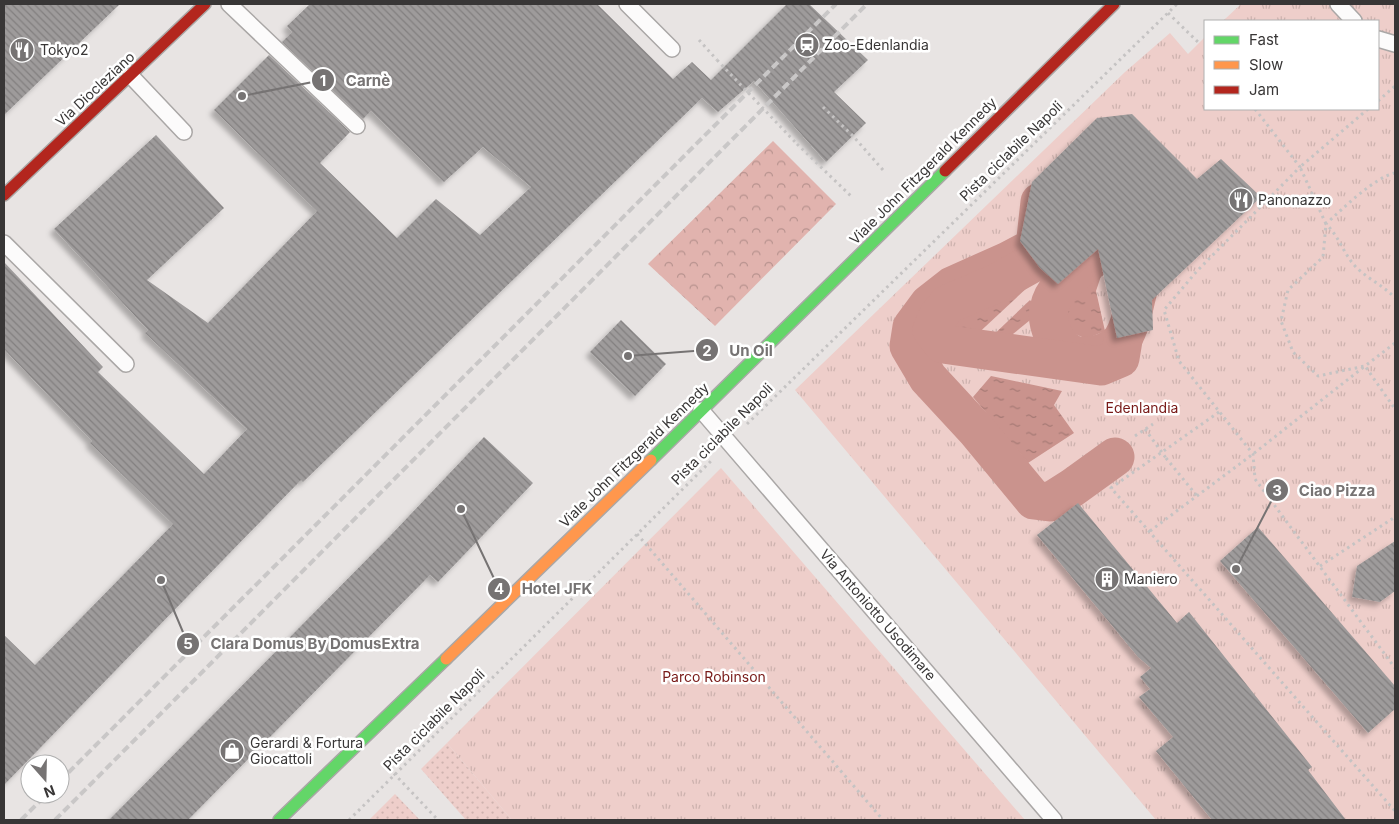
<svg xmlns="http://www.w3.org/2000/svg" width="1399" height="824" viewBox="0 0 1399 824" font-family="Inter,sans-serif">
  <defs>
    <pattern id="grass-dots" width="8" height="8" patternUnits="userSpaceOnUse" patternTransform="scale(1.25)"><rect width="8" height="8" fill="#eececa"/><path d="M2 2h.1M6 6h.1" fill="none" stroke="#cdb2ae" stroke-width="1.8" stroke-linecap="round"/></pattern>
    <pattern id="forest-crowns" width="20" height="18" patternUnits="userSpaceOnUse" patternTransform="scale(1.25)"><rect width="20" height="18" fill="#e1b3ae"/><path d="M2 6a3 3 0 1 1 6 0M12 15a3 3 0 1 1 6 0" fill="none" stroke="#b7928e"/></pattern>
    <pattern id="park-tufts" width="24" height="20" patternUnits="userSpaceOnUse" patternTransform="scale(1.25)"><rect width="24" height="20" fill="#eececa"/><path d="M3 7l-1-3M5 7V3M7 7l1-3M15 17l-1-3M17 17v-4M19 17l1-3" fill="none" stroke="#cdb2ae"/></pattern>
    <pattern id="water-ripples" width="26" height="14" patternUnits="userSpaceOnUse" patternTransform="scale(1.25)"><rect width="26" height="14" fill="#ca938d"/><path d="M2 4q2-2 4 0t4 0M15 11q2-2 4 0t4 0" fill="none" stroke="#a57974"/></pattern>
    <pattern id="building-back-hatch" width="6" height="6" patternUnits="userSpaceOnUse" patternTransform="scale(1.25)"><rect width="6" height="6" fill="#9e9b9b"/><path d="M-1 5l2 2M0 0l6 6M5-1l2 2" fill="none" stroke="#827f7f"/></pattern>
    <filter id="shadow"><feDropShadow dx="-4.5" dy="4.5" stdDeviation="2.5" flood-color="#0004"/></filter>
  </defs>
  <rect width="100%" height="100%" fill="#e8e4e3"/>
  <g fill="url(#grass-dots)">
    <polygon points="447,743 512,820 466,820 421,769"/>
    <polygon points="395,794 420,820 369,820"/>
  </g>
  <polygon fill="url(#forest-crowns)" points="773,141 836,204 715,326 648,264"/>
  <g fill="url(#park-tufts)">
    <polygon points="1241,4 1395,4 1395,820 1156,820 795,390 1125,72 1170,33 1188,54 1205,37 1205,109 1378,109 1378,21 1223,21"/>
    <polygon points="721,468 1025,820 512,820 447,743"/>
  </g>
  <g fill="url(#water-ripples)">
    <path d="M1096,263L1103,270L1096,291L1105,331L1086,339C1061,327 1057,326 1060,297Z"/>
    <polygon points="1040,268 1044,272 971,340 960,341 950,317"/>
    <polygon points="1030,300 1040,312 1008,338 986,342"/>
    <polygon points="991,376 1062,391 1054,405 1074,433 1028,463 973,397"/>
  </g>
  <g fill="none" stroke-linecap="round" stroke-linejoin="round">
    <g stroke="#ca938d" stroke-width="39">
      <polyline points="1040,202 1035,247 1008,261 952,286 929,304 912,327 909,346 928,378 977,431 1034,500 1050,502 1072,488 1115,457"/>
      <path d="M1116,208L1122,222C1120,226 1118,232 1115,236C1099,262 1055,276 1049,309C1046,325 1056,347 1072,354C1086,361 1115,352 1123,338C1132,323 1134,303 1139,287"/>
      <polyline points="1066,221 1042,258 995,284 948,304 938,316 932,330 943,344 1101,366 1120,358 1123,340"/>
    </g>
  </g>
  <g fill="url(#building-back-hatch)" filter="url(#shadow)">
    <polygon points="4,4 120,4 4,115"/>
    <polygon points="310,4 597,4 673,79 692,62 711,80 787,4 809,4 868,60 834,92 866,123 826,162 754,81 718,112 702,98 303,482 301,480 4,785 4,635 35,665 173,524 90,443 92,441 4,349 4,262 103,367 98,372 204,474 247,429 145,333 148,330 54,229 156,135 224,208 147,280 208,323 317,211 214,110 269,55 350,132 320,163 397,238 436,199 480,235 531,187 483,147 444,182 371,111 363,119 282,42 292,32 287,26"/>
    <polygon points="1132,114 1197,179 1221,159 1261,197 1152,300 1153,330 1117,338 1098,249 1058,284 1040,268 1020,241 1032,182 1097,118"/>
    <polygon points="621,320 666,364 635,396 590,352"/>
    <polygon points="484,437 533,483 438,582 430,575 188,820 109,820 390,536"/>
    <polygon points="1078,503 1177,623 1189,612 1312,767 1308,770 1346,820 1212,820 1156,751 1173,737 1139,697 1150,689 1140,677 1151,668 1138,657 1037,535"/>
    <polygon points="1258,527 1395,686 1395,709 1368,733 1220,561"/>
    <polygon points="1395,541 1395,591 1380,602 1352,597 1357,566"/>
  </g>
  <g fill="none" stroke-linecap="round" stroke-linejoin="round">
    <defs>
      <g id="lane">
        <polyline points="229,4 357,126"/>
        <polyline points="627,4 672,49"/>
        <polyline points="1338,4 1354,21"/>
        <polyline points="1378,39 1395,44"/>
        <polyline points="131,76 184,132"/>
        <polyline points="4,243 126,364"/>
        <polyline points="701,410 1054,820"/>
      </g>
      <g id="fast">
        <polyline points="651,460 945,171"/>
        <polyline points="279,820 446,659"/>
      </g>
      <polyline id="slow" points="446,659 651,460"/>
      <g id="jam">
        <polyline points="945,171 1114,4"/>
        <polyline points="4,195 205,4"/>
      </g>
    </defs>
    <use href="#lane" stroke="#aaa7a6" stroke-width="18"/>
    <use href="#fast" stroke="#aaa7a6" stroke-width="14"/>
    <use href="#slow" stroke="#aaa7a6" stroke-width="14"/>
    <use href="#jam" stroke="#aaa7a6" stroke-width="14"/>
    <g stroke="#c5c3c3" stroke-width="3" stroke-dasharray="2.5 4" stroke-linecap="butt">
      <polyline points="1168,13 1199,43"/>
      <polyline points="699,40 717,60"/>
      <polyline points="1378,101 1395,86"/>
      <polyline points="823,107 853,136 883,170"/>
      <polyline points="1255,109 1300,167 1197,271 1164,310 1179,361 1253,454 1255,479 1395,668"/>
      <polyline points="1368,109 1300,167 1326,224 1323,257 1288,290 1281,321 1293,352 1318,376 1365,366 1395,343"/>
      <polyline points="797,144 853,198"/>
      <path d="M1395,173C1375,177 1342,209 1326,224C1339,236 1343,253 1355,266C1366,278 1383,285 1395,298"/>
      <polyline points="1219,412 1111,488 1395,811"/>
      <polyline points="747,424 1177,4"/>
      <polyline points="1135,436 1153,424"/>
      <polyline points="1166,458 1197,496"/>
      <polyline points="1150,531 1253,454 1365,366 1395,409"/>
      <polyline points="637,534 883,820"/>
      <polyline points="1320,566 1395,517"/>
      <polyline points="385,764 438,820"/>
      <polyline points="349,820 711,461"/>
    </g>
    <use href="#lane" stroke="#fcfbfb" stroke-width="15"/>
    <use href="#fast" stroke="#63d668" stroke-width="11"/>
    <use href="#slow" stroke="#ff974d" stroke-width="11"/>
    <use href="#jam" stroke="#b3261e" stroke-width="11"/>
    <g stroke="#c9c7c7" stroke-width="4" stroke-dasharray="8 4" stroke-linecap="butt">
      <polyline points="60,781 836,4"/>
      <polyline points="21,820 47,794"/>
      <polyline points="55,820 867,4"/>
    </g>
    <g stroke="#c5c3c3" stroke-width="3" stroke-dasharray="2.5 4" stroke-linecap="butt">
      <polyline points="717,60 797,144"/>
      <polyline points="1145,429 1166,458"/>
    </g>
  </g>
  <defs>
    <symbol id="station-disc" viewBox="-11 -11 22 22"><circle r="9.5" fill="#767373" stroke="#fff"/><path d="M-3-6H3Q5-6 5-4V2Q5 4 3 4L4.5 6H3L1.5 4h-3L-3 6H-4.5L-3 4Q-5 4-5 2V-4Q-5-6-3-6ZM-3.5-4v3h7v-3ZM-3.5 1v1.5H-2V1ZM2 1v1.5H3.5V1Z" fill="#fff"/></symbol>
    <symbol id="restaurant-disc" viewBox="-11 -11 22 22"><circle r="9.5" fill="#767373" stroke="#fff"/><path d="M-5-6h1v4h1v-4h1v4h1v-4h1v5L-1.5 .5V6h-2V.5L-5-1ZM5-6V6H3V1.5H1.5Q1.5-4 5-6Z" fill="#fff"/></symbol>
    <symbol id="building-disc" viewBox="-11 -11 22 22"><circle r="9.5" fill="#767373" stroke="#fff"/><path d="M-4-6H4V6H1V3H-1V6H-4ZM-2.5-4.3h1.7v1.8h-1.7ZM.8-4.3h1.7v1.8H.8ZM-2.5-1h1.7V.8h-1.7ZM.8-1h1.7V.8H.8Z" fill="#fff"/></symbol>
    <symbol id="shop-disc" viewBox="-11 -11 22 22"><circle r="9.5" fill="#767373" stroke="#fff"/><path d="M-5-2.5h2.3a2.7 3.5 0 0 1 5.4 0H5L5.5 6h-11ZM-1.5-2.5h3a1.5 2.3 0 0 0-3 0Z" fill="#fff"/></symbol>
  </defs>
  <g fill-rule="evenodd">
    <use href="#station-disc" x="793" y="31" width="28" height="28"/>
    <use href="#restaurant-disc" x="8" y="36" width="28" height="28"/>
    <use href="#restaurant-disc" x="1227" y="186" width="28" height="28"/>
    <use href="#building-disc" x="1093" y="565" width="28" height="28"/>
    <use href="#shop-disc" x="218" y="737" width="28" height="28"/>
  </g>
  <g text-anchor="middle" stroke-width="5" stroke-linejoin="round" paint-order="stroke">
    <g font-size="14" fill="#383636" stroke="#fff" text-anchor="start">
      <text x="824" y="50">Zoo-Edenlandia</text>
      <text x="40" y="55">Tokyo2</text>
      <text x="1258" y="205">Panonazzo</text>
      <text x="1124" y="584">Maniero</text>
      <text x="250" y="748">Gerardi &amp; Fortura<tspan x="250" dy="16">Giocattoli</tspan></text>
    </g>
    <g font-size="14" fill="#383636" stroke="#fff">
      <text transform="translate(95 89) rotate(-43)" y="5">Via Diocleziano</text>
      <text transform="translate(1011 151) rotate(-44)" y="5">Pista ciclabile Napoli</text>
      <text transform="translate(923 171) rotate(-45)" y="5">Viale John Fitzgerald Kennedy</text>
      <text transform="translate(722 434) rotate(-45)" y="5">Pista ciclabile Napoli</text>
      <text transform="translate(634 455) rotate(-44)" y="5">Viale John Fitzgerald Kennedy</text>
      <text transform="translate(878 615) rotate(49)" y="5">Via Antoniotto Usodimare</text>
      <text transform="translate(434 720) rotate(-45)" y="5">Pista ciclabile Napoli</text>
    </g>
    <g font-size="14" fill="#781a18" stroke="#fff">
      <text x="1142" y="413">Edenlandia</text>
      <text x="714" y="682">Parco Robinson</text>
    </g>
  </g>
  <path fill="none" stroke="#767373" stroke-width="2" d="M242 96L323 80M628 356L707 350M1236 569L1277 490M461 509L499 589M161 580L188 644"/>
  <g fill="#767373" stroke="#fff" stroke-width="2">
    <circle cx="242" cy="96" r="5"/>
    <circle cx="628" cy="356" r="5"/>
    <circle cx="1236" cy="569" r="5"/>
    <circle cx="461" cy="509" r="5"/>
    <circle cx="161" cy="580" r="5"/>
    <circle cx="323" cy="80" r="12"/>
    <circle cx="707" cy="350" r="12"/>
    <circle cx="1277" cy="490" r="12"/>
    <circle cx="499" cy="589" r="12"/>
    <circle cx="188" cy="644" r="12"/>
  </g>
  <g font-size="15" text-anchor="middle" font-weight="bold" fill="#fff">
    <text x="323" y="86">1</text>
    <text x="707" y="356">2</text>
    <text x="1277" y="496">3</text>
    <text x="499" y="594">4</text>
    <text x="188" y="649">5</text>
  </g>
  <g font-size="15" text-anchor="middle" font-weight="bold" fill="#767373" stroke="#fff" stroke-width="5" stroke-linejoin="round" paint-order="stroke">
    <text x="368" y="86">Carnè</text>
    <text x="751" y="356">Un Oil</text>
    <text x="1337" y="496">Ciao Pizza</text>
    <text x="557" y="594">Hotel JFK</text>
    <text x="315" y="649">Clara Domus By DomusExtra</text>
  </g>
  <rect width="1399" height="824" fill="none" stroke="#383636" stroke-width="10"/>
  <rect x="1204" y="20" width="175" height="90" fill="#ffffff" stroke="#afafaf"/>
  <rect x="1214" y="36" width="25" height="8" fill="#63d668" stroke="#afafaf"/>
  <text x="1249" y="45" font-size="15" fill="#383636">Fast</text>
  <rect x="1214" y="61" width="25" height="8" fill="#ff974d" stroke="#afafaf"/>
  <text x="1249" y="70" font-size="15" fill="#383636">Slow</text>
  <rect x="1214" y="86" width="25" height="8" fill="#b3261e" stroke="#afafaf"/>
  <text x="1249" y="95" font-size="15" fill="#383636">Jam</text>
  <g transform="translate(45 779) rotate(160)"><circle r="24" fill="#ffffff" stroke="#afafaf"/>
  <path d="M0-4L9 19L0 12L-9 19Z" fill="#767373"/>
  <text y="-8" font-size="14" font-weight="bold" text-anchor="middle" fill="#383636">N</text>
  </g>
</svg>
